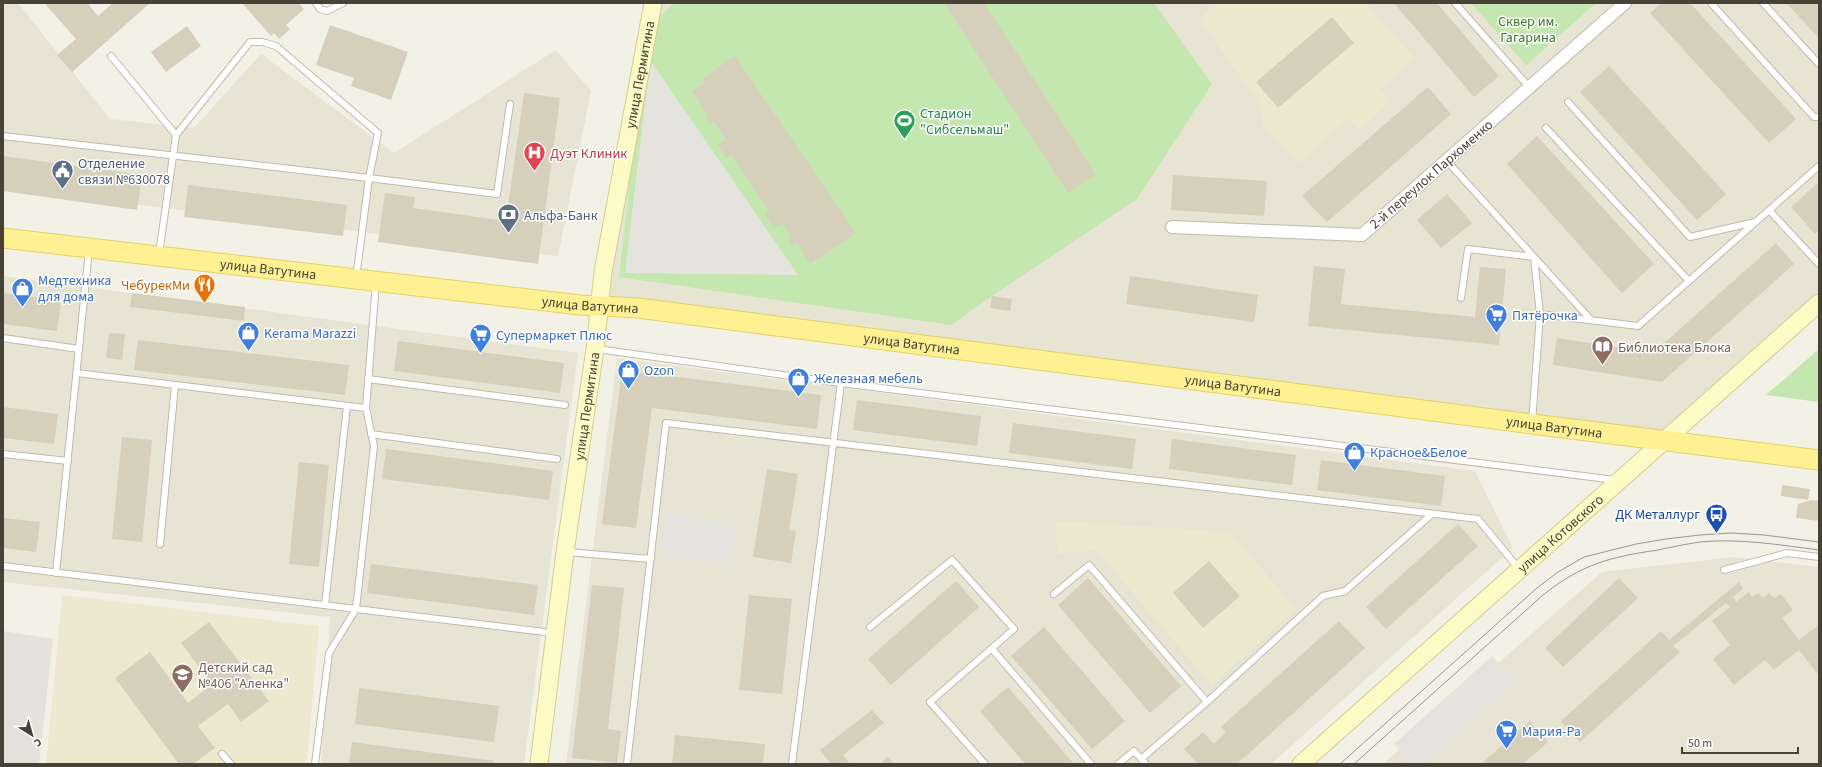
<svg xmlns="http://www.w3.org/2000/svg" width="1822" height="767" viewBox="0 0 1822 767" font-family="'Source Sans 3',sans-serif">
  <rect width="100%" height="100%" fill="#f3f1e6"/>
  <g fill="#e7e4d4">
    <polygon points="3,3 18,3 110,119 194,128 261,54 394,153 556,50 591,91 558,256 3,188"/>
    <polygon points="653,3 1819,3 1819,303 1666,440 599,306"/>
    <polygon points="3,276 578,353 524,764 321,764 330,617 3,582"/>
    <polygon points="617,358 1475,471 1513,548 1271,764 566,764"/>
    <polygon points="1734,557 1819,567 1819,764 1383,764 1602,572"/>
  </g>
  <polygon fill="#e5e2db" points="3,631 53,639 39,764 3,764"/>
  <g fill="#ece9d0">
    <polygon points="1218,3 1365,3 1415,58 1380,90 1390,101 1359,130 1348,118 1300,163 1263,125 1257,100 1199,19"/>
    <polygon points="1056,521 1230,532 1296,609 1212,685 1096,550 1057,554"/>
    <polygon points="62,595 319,626 307,764 46,764"/>
  </g>
  <g fill="#c4e7af">
    <polygon points="675,3 1154,3 1212,84 1137,199 992,296 951,325 619,277 647,27"/>
    <polygon points="1471,3 1596,3 1526,65"/>
    <polygon points="1819,349 1819,402 1766,395"/>
  </g>
  <g fill="#e4e3de">
    <polygon points="650,60 798,275 625,273"/>
    <polygon points="665,513 738,524 731,565 659,554"/>
    <polygon points="1492,656 1516,683 1424,764 1409,764 1394,744"/>
  </g>
  <g fill="#d5cfbc">
    <polygon points="48,3 87,3 98,16 113,3 150,3 72,72 57,55 76,39 46,5"/>
    <polygon points="242,3 299,3 304,9 286,25 290,29 279,39 274,33 271,36"/>
    <polygon points="944,3 984,3 1096,174 1068,193"/>
    <polygon points="1394,3 1437,3 1499,76 1474,97"/>
    <polygon points="1661,3 1690,3 1796,119 1769,143 1650,13"/>
    <polygon points="1786,3 1819,3 1819,38"/>
    <polygon points="1332,17 1354,43 1278,108 1256,82"/>
    <polygon points="330,25 408,52 391,100 351,86 354,78 316,65"/>
    <polygon points="187,26 201,46 166,72 151,52"/>
    <polygon points="735,56 856,233 810,264 797,243 793,246 788,238 791,236 782,223 774,228 764,214 769,211 731,155 726,158 718,145 726,139 713,121 710,124 705,117 708,115 692,91 705,83 702,79"/>
    <polygon points="1609,66 1726,194 1697,220 1580,92"/>
    <polygon points="1428,87 1451,114 1327,222 1302,196"/>
    <polygon points="524,93 560,98 538,264 378,242 385,193 415,197 413,208 506,221"/>
    <polygon points="1537,136 1654,264 1622,293 1507,164"/>
    <polygon points="3,156 142,175 137,210 3,191"/>
    <polygon points="1173,175 1267,181 1264,216 1171,210"/>
    <polygon points="1819,182 1819,230 1815,234 1791,207"/>
    <polygon points="188,185 347,205 343,236 184,217"/>
    <polygon points="1447,194 1472,223 1441,248 1417,220"/>
    <polygon points="1776,243 1794,264 1662,382 1553,365 1557,338 1653,353"/>
    <polygon points="1314,266 1345,269 1341,304 1475,317 1480,267 1506,269 1499,345 1308,326"/>
    <polygon points="1130,276 1258,295 1254,322 1126,304"/>
    <polygon points="3,293 61,301 57,331 3,324"/>
    <polygon points="132,293 245,307 244,321 130,307"/>
    <polygon points="992,296 1012,299 1010,311 990,308"/>
    <polygon points="109,333 125,334 122,360 106,358"/>
    <polygon points="138,340 349,365 345,395 134,370"/>
    <polygon points="398,341 564,363 560,393 394,371"/>
    <polygon points="622,370 821,395 817,429 652,408 636,528 602,524"/>
    <polygon points="857,400 981,416 977,446 853,430"/>
    <polygon points="3,407 58,414 54,444 3,438"/>
    <polygon points="1013,423 1136,439 1132,469 1009,453"/>
    <polygon points="122,437 152,440 142,542 112,539"/>
    <polygon points="1172,439 1296,455 1292,485 1169,469"/>
    <polygon points="386,449 553,471 549,500 382,479"/>
    <polygon points="1321,460 1445,476 1441,506 1317,490"/>
    <polygon points="299,462 329,465 319,567 289,564"/>
    <polygon points="767,469 798,474 789,530 796,531 791,563 753,557"/>
    <polygon points="1782,485 1810,489 1808,500 1781,496"/>
    <polygon points="1811,500 1819,501 1819,521 1796,518 1798,504"/>
    <polygon points="3,518 40,522 36,552 3,548"/>
    <polygon points="1458,524 1478,546 1386,629 1366,607"/>
    <polygon points="1209,561 1240,596 1203,628 1173,593"/>
    <polygon points="371,564 538,585 534,615 367,593"/>
    <polygon points="1088,578 1181,686 1150,713 1058,605"/>
    <polygon points="1619,578 1638,598 1563,667 1545,648"/>
    <polygon points="956,581 979,607 891,685 868,659"/>
    <polygon points="1739,582 1743,589 1733,597 1736,602 1749,592 1752,597 1758,593 1763,598 1769,593 1774,598 1781,594 1793,610 1782,618 1799,640 1819,625 1819,676 1799,650 1774,670 1765,660 1734,685 1713,659 1730,645 1712,621 1730,607 1726,603 1673,646 1680,652 1580,742 1561,721 1661,631 1669,640"/>
    <polygon points="592,585 624,588 608,729 621,731 617,763 572,758"/>
    <polygon points="749,595 792,599 782,694 739,690"/>
    <polygon points="1339,621 1365,648 1237,764 1198,764 1184,749 1203,732 1214,744 1226,732 1221,727"/>
    <polygon points="209,622 269,701 241,722 228,704 198,726 215,748 193,764 179,764 115,678 150,652 188,703 212,684 181,643"/>
    <polygon points="1044,627 1125,721 1092,749 1011,656"/>
    <polygon points="1008,687 1074,764 1025,764 980,711"/>
    <polygon points="359,688 499,706 494,742 355,724"/>
    <polygon points="872,710 884,723 843,755 850,764 831,764 820,750"/>
    <polygon points="1530,721 1548,742 1523,764 1481,764"/>
    <polygon points="675,735 765,744 763,764 672,764"/>
    <polygon points="352,742 494,761 494,764 349,764"/>
    <polygon points="888,757 894,764 880,764"/>
  </g>
  <g fill="none" stroke-linecap="round" stroke-linejoin="round">
    <defs>
      <g id="lane">
        <polyline points="316,3 320,9 327,11 343,3"/>
        <polyline points="1455,3 1530,88"/>
        <polyline points="1711,3 1814,117 1819,117"/>
        <polyline points="1763,3 1819,64"/>
        <polyline points="111,56 176,135 159,254"/>
        <polyline points="1568,102 1690,237 1755,222"/>
        <polyline points="1546,128 1689,281"/>
        <polyline points="176,135 250,42 262,42 276,46 378,133 369,178 497,194 510,104"/>
        <polyline points="3,136 369,178 356,278"/>
        <polyline points="1447,161 1591,320"/>
        <polyline points="1769,210 1819,264"/>
        <polyline points="1461,298 1468,249 1534,257 1540,314"/>
        <polyline points="3,338 79,349"/>
        <polyline points="597,349 841,383 1615,480"/>
        <polyline points="77,373 366,408"/>
        <polyline points="368,379 565,405"/>
        <polyline points="1532,423 1540,314 1638,326 1819,166"/>
        <polyline points="371,434 557,459"/>
        <polyline points="3,454 68,461"/>
        <polyline points="160,544 175,385"/>
        <polyline points="567,552 651,559"/>
        <polyline points="3,566 553,633"/>
        <polyline points="1724,570 1787,553 1819,557"/>
        <polyline points="56,573 89,250"/>
        <polyline points="1054,594 1089,565 1207,702 1141,759"/>
        <polyline points="325,605 347,406"/>
        <polyline points="870,627 952,560 1014,629 930,702 985,764"/>
        <polyline points="992,649 1091,764"/>
        <polyline points="1207,702 1323,596 1345,591 1432,514"/>
        <polyline points="222,754 231,764"/>
        <polyline points="315,764 329,653 356,609 374,446 366,408 376,283"/>
        <polyline points="627,764 666,423 1478,519 1519,569"/>
        <polyline points="792,764 841,383"/>
        <polyline points="1118,764 1134,751 1146,764"/>
      </g>
      <polyline id="street" points="1172,227 1362,235 1625,3"/>
      <g id="secondary">
        <path id="s1" d="M539,764L565,552L595,349L603,272L653,3"/>
        <path id="s2" d="M1301,764L1819,303"/>
      </g>
      <g id="primary">
        <path id="s3" d="M3,238L580,305L638,308L1532,424L1819,460"/>
      </g>
    </defs>
    <use href="#lane" stroke="#bebba9" stroke-width="8"/>
    <use href="#street" stroke="#bebba9" stroke-width="14"/>
    <use href="#secondary" stroke="#d3cd96" stroke-width="19"/>
    <use href="#primary" stroke="#e3d264" stroke-width="21"/>
    <use href="#lane" stroke="#fff" stroke-width="6"/>
    <use href="#street" stroke="#fff" stroke-width="12"/>
    <use href="#secondary" stroke="#fefac5" stroke-width="17"/>
    <use href="#primary" stroke="#fef194" stroke-width="19"/>
    <g stroke="#969696" stroke-width="1">
      <polyline points="1340,764 1537,588 1558,572 1584,557 1636,544 1666,539 1700,535 1731,533 1764,535 1819,542"/>
      <path d="M1354,764L1543,595C1582,564 1610,557 1658,550C1672,547 1686,544 1700,542C1739,538 1780,545 1819,550"/>
    </g>
  </g>
  <defs>
    <symbol id="stadium-pin" viewBox="-11 -11 22 30"><path d="M0 17L-7.5 6A9.5 9.5 0 1 1 7.5 6Z" fill="#2e9e5b" stroke="#fff"/><path d="M0-5a6.5 5 0 1 0 0 10a6.5 5 0 1 0 0-10ZM-3.5-1.8h7v3.6h-7Z" fill="#fff"/></symbol>
    <symbol id="hospital-pin" viewBox="-11 -11 22 30"><path d="M0 17L-7.5 6A9.5 9.5 0 1 1 7.5 6Z" fill="#e0444e" stroke="#fff"/><path d="M-5-5h3v3.5h4V-5h3V5h-3V1.5h-4V5h-3Z" fill="#fff"/></symbol>
    <symbol id="civic-pin" viewBox="-11 -11 22 30"><path d="M0 17L-7.5 6A9.5 9.5 0 1 1 7.5 6Z" fill="#5c6f8a" stroke="#fff"/><path d="M-.6-6.5H3V-4.5H.6V-3L4-1V1h2V6H-6V1h2V-1L-.6-3ZM-1.2 2.5V6h2.4V2.5Z" fill="#fff"/></symbol>
    <symbol id="bank-pin" viewBox="-11 -11 22 30"><path d="M0 17L-7.5 6A9.5 9.5 0 1 1 7.5 6Z" fill="#5c6f8a" stroke="#fff"/><path d="M-6-4H6V4H-6ZM0-2.3a2.3 2.3 0 1 0 0 4.6a2.3 2.3 0 1 0 0-4.6Z" fill="#fff"/></symbol>
    <symbol id="restaurant-pin" viewBox="-11 -11 22 30"><path d="M0 17L-7.5 6A9.5 9.5 0 1 1 7.5 6Z" fill="#e8710a" stroke="#fff"/><path d="M-5-6h1v4h1v-4h1v4h1v-4h1v5L-1.5 .5V6h-2V.5L-5-1ZM5-6V6H3V1.5H1.5Q1.5-4 5-6Z" fill="#fff"/></symbol>
    <symbol id="shop-pin" viewBox="-11 -11 22 30"><path d="M0 17L-7.5 6A9.5 9.5 0 1 1 7.5 6Z" fill="#3f7fe0" stroke="#fff"/><path d="M-5-2.5h2.3a2.7 3.5 0 0 1 5.4 0H5L5.5 6h-11ZM-1.5-2.5h3a1.5 2.3 0 0 0-3 0Z" fill="#fff"/></symbol>
    <symbol id="supermarket-pin" viewBox="-11 -11 22 30"><path d="M0 17L-7.5 6A9.5 9.5 0 1 1 7.5 6Z" fill="#3f7fe0" stroke="#fff"/><path d="M-6-5.5h2.5l.6 2H6L4.5 2H-2.5L-4.4-4H-6ZM-1.5 3.2a1.3 1.3 0 1 0 .1 0ZM3 3.2a1.3 1.3 0 1 0 .1 0Z" fill="#fff"/></symbol>
    <symbol id="library-pin" viewBox="-11 -11 22 30"><path d="M0 17L-7.5 6A9.5 9.5 0 1 1 7.5 6Z" fill="#8d6e63" stroke="#fff"/><path d="M-6-4Q-3-5.5-.7-3.5V5Q-3 3-6 4ZM6-4Q3-5.5 .7-3.5V5Q3 3 6 4Z" fill="#fff"/></symbol>
    <symbol id="bus-pin" viewBox="-11 -11 22 30"><path d="M0 17L-7.5 6A9.5 9.5 0 1 1 7.5 6Z" fill="#1a4fb4" stroke="#fff"/><path d="M-5-6H5V4H4V6H2V4H-2V6H-4V4H-5ZM-3.5-4V0h7V-4ZM-3.5 1.2v1.5H-2V1.2ZM2 1.2v1.5H3.5V1.2Z" fill="#fff"/></symbol>
    <symbol id="school-pin" viewBox="-11 -11 22 30"><path d="M0 17L-7.5 6A9.5 9.5 0 1 1 7.5 6Z" fill="#8d6e63" stroke="#fff"/><path d="M0-5L7-2L0 1L-7-2ZM-4 1L0 2.5L4 1V4Q0 6-4 4Z" fill="#fff"/></symbol>
  </defs>
  <g fill-rule="evenodd">
    <use href="#stadium-pin" x="892" y="108" width="25" height="34"/>
    <use href="#hospital-pin" x="522" y="140" width="25" height="34"/>
    <use href="#civic-pin" x="50" y="158" width="25" height="34"/>
    <use href="#bank-pin" x="496" y="202" width="25" height="34"/>
    <use href="#restaurant-pin" x="192" y="272" width="25" height="34"/>
    <use href="#shop-pin" x="10" y="276" width="25" height="34"/>
    <use href="#supermarket-pin" x="1484" y="302" width="25" height="34"/>
    <use href="#shop-pin" x="236" y="320" width="25" height="34"/>
    <use href="#supermarket-pin" x="468" y="322" width="25" height="34"/>
    <use href="#library-pin" x="1590" y="334" width="25" height="34"/>
    <use href="#shop-pin" x="616" y="358" width="25" height="34"/>
    <use href="#shop-pin" x="786" y="366" width="25" height="34"/>
    <use href="#shop-pin" x="1342" y="440" width="25" height="34"/>
    <use href="#bus-pin" x="1704" y="502" width="25" height="34"/>
    <use href="#school-pin" x="170" y="662" width="25" height="34"/>
    <use href="#supermarket-pin" x="1494" y="718" width="25" height="34"/>
  </g>
  <g text-anchor="middle" stroke-width="3" stroke-linejoin="round" paint-order="stroke">
    <g font-size="14" fill="#397829" stroke="#fff">
      <text x="1528" y="26">Сквер им.<tspan x="1528" dy="16">Гагарина</tspan></text>
    </g>
    <g font-size="14" fill="#464235" stroke="#fff">
      <text dy="5" stroke="none"><textPath href="#s1" startOffset="697">улица Пермитина</textPath></text>
      <text transform="translate(1431 174) rotate(-41)" y="5">2-й переулок Пархоменко</text>
      <text dy="5" stroke="none"><textPath href="#s3" startOffset="267">улица Ватутина</textPath></text>
      <text dy="5" stroke="none"><textPath href="#s3" startOffset="591">улица Ватутина</textPath></text>
      <text dy="5" stroke="none"><textPath href="#s3" startOffset="915">улица Ватутина</textPath></text>
      <text dy="5" stroke="none"><textPath href="#s3" startOffset="1239">улица Ватутина</textPath></text>
      <text dy="5" stroke="none"><textPath href="#s1" startOffset="361">улица Пермитина</textPath></text>
      <text dy="5" stroke="none"><textPath href="#s3" startOffset="1563">улица Ватутина</textPath></text>
      <text dy="5" stroke="none"><textPath href="#s2" startOffset="347">улица Котовского</textPath></text>
    </g>
    <g font-size="14" fill="#27864d" stroke="#fff" text-anchor="start">
      <text x="920" y="118">Стадион<tspan x="920" dy="16">"Сибсельмаш"</tspan></text>
    </g>
    <g font-size="14" fill="#be3a42" stroke="#fff" text-anchor="start">
      <text x="550" y="158">Дуэт Клиник</text>
    </g>
    <g font-size="14" fill="#4e5e75" stroke="#fff" text-anchor="start">
      <text x="78" y="168">Отделение<tspan x="78" dy="16">связи №630078</tspan></text>
      <text x="524" y="220">Альфа-Банк</text>
    </g>
    <g font-size="14" fill="#366cbe" stroke="#fff" text-anchor="start">
      <text x="38" y="285">Медтехника<tspan x="38" dy="16">для дома</tspan></text>
      <text x="1512" y="320">Пятёрочка</text>
      <text x="264" y="338">Kerama Marazzi</text>
      <text x="496" y="340">Супермаркет Плюс</text>
      <text x="644" y="375">Ozon</text>
      <text x="814" y="383">Железная мебель</text>
      <text x="1370" y="457">Красное&amp;Белое</text>
      <text x="1522" y="736">Мария-Ра</text>
    </g>
    <g font-size="14" fill="#c56008" stroke="#fff" text-anchor="end">
      <text x="190" y="290">ЧебурекМи</text>
    </g>
    <g font-size="14" fill="#785e54" stroke="#fff" text-anchor="start">
      <text x="1618" y="352">Библиотека Блока</text>
      <text x="198" y="672">Детский сад<tspan x="198" dy="16">№406 "Аленка"</tspan></text>
    </g>
    <g font-size="14" fill="#164399" stroke="#fff" text-anchor="end">
      <text x="1700" y="519">ДК Металлург</text>
    </g>
  </g>
  <rect width="1822" height="767" fill="none" stroke="#464235" stroke-width="8"/>
  <g transform="translate(32 735) rotate(143)" stroke="#ffffff" stroke-width="3" paint-order="stroke">
  <path d="M0-3L7 15L0 10L-7 15Z" fill="#464235"/>
  <text y="-6" font-size="11" font-weight="bold" text-anchor="middle" fill="#464235">С</text>
  </g>
  <path d="M1682 747v6h116v-6" fill="none" stroke="#464235" stroke-width="2"/>
  <text x="1688" y="747" font-size="12" fill="#464235" stroke="#ffffff" stroke-width="3" paint-order="stroke">50 m</text>
</svg>
